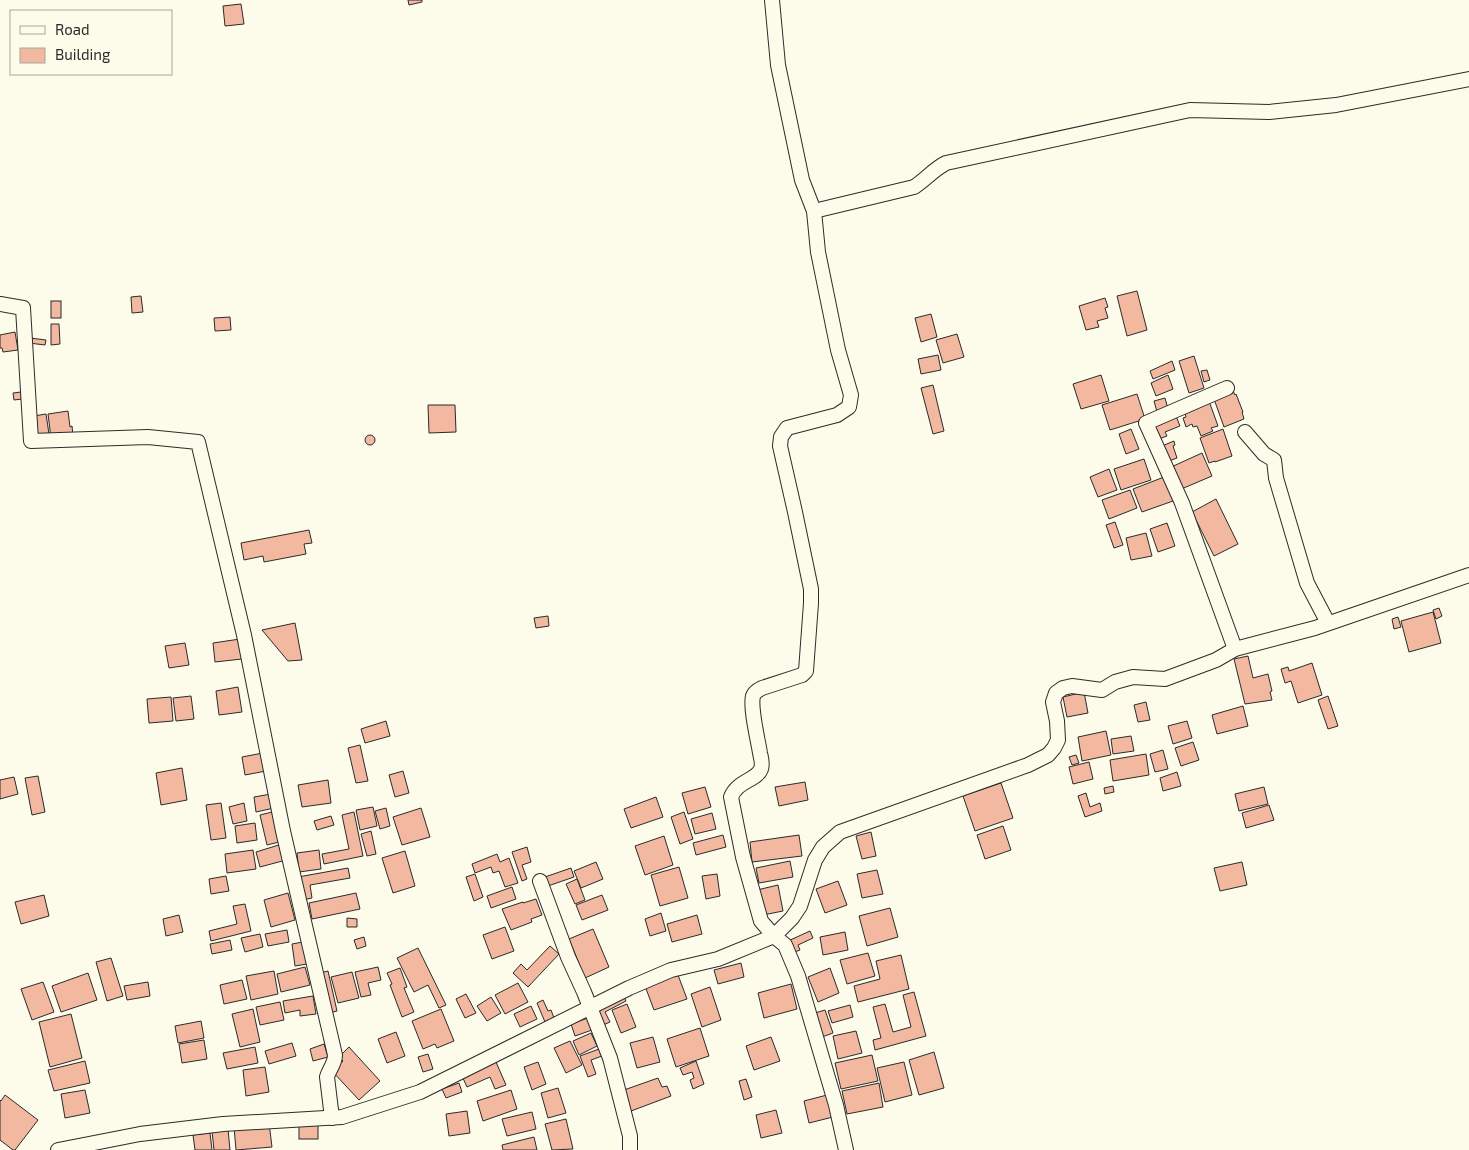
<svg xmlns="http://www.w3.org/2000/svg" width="1469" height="1150" viewBox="0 0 1469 1150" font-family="'Exo 2',sans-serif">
  <rect width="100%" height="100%" fill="#fdfbea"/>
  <g fill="#f2b8a0" stroke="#2b2b2b">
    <polygon points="408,0 422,0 422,2 409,5"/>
    <polygon points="241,4 244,24 225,26 223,6"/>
    <polygon points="1137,291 1147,330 1127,336 1117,296"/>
    <polygon points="141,296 143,312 132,313 131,297"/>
    <polygon points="1105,298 1108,307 1105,308 1108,318 1097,321 1099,327 1086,330 1079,306"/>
    <rect x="51" y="301" width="10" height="17"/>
    <polygon points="931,314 937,337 921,342 915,318"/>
    <polygon points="230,317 231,330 215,331 214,318"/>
    <polygon points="51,324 59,324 60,344 51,345"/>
    <polygon points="15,332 18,350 3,352 2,348 0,348 0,335"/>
    <polygon points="957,334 964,357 943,363 936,340"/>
    <polygon points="30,338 46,340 45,345 29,343"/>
    <polygon points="938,355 941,370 921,374 918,359"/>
    <polygon points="1194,356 1204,388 1189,393 1179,361"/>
    <polygon points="1172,361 1175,370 1153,379 1150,371"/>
    <polygon points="1207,370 1210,380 1204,382 1201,371"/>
    <polygon points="1101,375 1109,401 1081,409 1073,384"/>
    <polygon points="1168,375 1173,389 1156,396 1151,383"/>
    <polygon points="933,385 944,431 933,434 921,388"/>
    <polygon points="1233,391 1235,395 1236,394 1243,412 1242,412 1244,419 1224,427 1214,399"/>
    <polygon points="21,392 22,399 14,400 13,393"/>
    <polygon points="1137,394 1145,419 1110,430 1102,405"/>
    <polygon points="1165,398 1168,409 1157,412 1154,401"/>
    <polygon points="1209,401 1218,426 1211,428 1213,431 1201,436 1197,426 1193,427 1192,424 1186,427 1183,418 1186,417 1184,411"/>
    <polygon points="428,405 455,405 456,432 429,433"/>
    <polygon points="68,411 70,427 72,426 73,435 51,438 48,414"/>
    <polygon points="46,414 49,434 37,436 34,416"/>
    <polygon points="1176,416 1180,426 1165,432 1167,436 1159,439 1153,425"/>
    <polygon points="1131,429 1139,449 1126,454 1119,434"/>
    <polygon points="1223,429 1232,456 1215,462 1215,461 1209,463 1200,438"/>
    <circle cx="370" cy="440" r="5"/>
    <polygon points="1174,441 1175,445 1173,446 1177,458 1169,461 1162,446"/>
    <polygon points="1202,453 1212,476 1179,490 1169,468"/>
    <polygon points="1144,459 1151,480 1121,490 1114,469"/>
    <polygon points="1109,469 1117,490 1098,497 1090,477"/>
    <polygon points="1164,477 1173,501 1142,512 1133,489"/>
    <polygon points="1130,490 1137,508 1109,519 1102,500"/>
    <polygon points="1216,499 1238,544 1214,556 1192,512"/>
    <polygon points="1115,522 1123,545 1114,548 1106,525"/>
    <polygon points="1167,523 1175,546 1158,552 1150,529"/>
    <polygon points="309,530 312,543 304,544 306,554 264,562 263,556 244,560 241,543"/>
    <polygon points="1146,533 1152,556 1131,560 1126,538"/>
    <polygon points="1439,608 1442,616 1436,619 1433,610"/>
    <polygon points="1433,612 1441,643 1409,652 1401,621"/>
    <polygon points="548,616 549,626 536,628 534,618"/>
    <polygon points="1398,617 1401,627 1394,629 1392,619"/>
    <polygon points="295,623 302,660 288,661 262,630"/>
    <polygon points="240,639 242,659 215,662 213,643"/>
    <polygon points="185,643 189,665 169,668 165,646"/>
    <polygon points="1248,656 1253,678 1268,674 1272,691 1270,692 1272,700 1245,704 1234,659"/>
    <polygon points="1312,663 1322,695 1298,703 1291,681 1285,683 1281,669 1288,667 1289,671"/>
    <polygon points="238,687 242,712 219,715 216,691"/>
    <polygon points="1084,692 1088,713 1067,717 1063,697"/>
    <polygon points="191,696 194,719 176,721 173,698"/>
    <polygon points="1328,696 1338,726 1328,729 1318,700"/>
    <polygon points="171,697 173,721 149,723 147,699"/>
    <polygon points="1146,702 1150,720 1138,722 1134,705"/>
    <polygon points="1243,706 1248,726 1217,734 1212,715"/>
    <polygon points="386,721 390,736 365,743 361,729"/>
    <polygon points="1187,721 1192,738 1173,744 1168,726"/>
    <polygon points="1106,731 1111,755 1082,761 1078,737"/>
    <polygon points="1131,736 1134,751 1113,754 1111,739"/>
    <polygon points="1193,742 1199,760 1181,766 1175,748"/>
    <polygon points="360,745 368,781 356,783 348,748"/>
    <polygon points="1163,750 1168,769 1155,772 1150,754"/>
    <polygon points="263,753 266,771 245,775 242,757"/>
    <polygon points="1146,754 1149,775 1113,781 1110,760"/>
    <polygon points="1076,755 1079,763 1072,765 1069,757"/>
    <polygon points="1089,762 1093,779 1073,784 1069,767"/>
    <polygon points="182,768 187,800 161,805 156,773"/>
    <polygon points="403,771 409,793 395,797 389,775"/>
    <polygon points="1177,772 1181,786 1163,791 1160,778"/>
    <polygon points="38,776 45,812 32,815 25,778"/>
    <polygon points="14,777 18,794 0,799 0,780"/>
    <polygon points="328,780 331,803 302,807 298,785"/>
    <polygon points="805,782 808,800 779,806 775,787"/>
    <polygon points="1001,783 1013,818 975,831 963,796"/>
    <polygon points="1113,786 1114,792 1105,794 1104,788"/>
    <polygon points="705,787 711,807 688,814 682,793"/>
    <polygon points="1264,787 1268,804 1239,811 1235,794"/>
    <polygon points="1086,793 1090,807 1100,803 1102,811 1085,817 1078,796"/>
    <polygon points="271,794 274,808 256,812 254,797"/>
    <polygon points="656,797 663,817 631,828 624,809"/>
    <polygon points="221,803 226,838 211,840 206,805"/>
    <polygon points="244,803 247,821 233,824 229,807"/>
    <polygon points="1269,805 1274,820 1246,828 1242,813"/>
    <polygon points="373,807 377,826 360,830 356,810"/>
    <polygon points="386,808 390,826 380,829 375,811"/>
    <polygon points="421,808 430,837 402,845 393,817"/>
    <polygon points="276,811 283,841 267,845 260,815"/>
    <polygon points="354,812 363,856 324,864 322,854 349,849 342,815"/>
    <polygon points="684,812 693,839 680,844 671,817"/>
    <polygon points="712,813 716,829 695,834 691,819"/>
    <polygon points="331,816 334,825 317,830 314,821"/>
    <polygon points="255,823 257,840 237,843 235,826"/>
    <polygon points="1003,826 1011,850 985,859 977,835"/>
    <polygon points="371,831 376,854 367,856 361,834"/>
    <polygon points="871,832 876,856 862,859 856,836"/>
    <polygon points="723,835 726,847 696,855 693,843"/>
    <polygon points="799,835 802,856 752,862 750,842"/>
    <polygon points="664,836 673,865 645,875 635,846"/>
    <polygon points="282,844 286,860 260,867 256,852"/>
    <polygon points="527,847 531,862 522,865 527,879 522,881 512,852"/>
    <polygon points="253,850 256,869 227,873 225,854"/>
    <polygon points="319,850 321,869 299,872 297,853"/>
    <polygon points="405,851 415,886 393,893 382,858"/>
    <polygon points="497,854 500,862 509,858 518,883 505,887 499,871 493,873 491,867 475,873 472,864"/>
    <polygon points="790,861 793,877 759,883 756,868"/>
    <polygon points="596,862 603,879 581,888 574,871"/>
    <polygon points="1242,862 1247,885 1220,891 1214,868"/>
    <polygon points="679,867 688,898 660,906 651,875"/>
    <polygon points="348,868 350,878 310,885 312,898 302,900 298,877"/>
    <polygon points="571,868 574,877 545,887 542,878"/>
    <polygon points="877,870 883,894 862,898 857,874"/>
    <polygon points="475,874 483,897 474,901 466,877"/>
    <polygon points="717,874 720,896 706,899 702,876"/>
    <polygon points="226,876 229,891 211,894 209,879"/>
    <polygon points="577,879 585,900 575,904 566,884"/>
    <polygon points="838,881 847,905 825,913 816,889"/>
    <polygon points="778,885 783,911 763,915 757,890"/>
    <polygon points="512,887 516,899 491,908 487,896"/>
    <polygon points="288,893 295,920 271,927 264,900"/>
    <polygon points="356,893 360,909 312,919 309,903"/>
    <polygon points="44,895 49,916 21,924 15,902"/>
    <polygon points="602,895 608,910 582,920 576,905"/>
    <polygon points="536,899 542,915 531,919 532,922 511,930 502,909 523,902 523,903"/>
    <polygon points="245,904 251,931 211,941 209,931 237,924 233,906"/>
    <polygon points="890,908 898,937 867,946 859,916"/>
    <polygon points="661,913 666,931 650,936 645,919"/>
    <polygon points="179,915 183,932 166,936 163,919"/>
    <polygon points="697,915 702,934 672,942 667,924"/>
    <polygon points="347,918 357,919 357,927 347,927"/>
    <polygon points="505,927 514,951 492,959 483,935"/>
    <polygon points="593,929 609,967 585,978 569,939"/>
    <polygon points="287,930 289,942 268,946 265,934"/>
    <polygon points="810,931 813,938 798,945 800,950 792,953 788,941"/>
    <polygon points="845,932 848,950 823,955 820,937"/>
    <polygon points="260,934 263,947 245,952 241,938"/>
    <polygon points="364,937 366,946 357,949 354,940"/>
    <polygon points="230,940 232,950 212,954 210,944"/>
    <polygon points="303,942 307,964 295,966 292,944"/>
    <polygon points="550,946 559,954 528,987 513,973 521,964 527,970"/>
    <polygon points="418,948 446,1005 439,1008 428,985 414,992 397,958"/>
    <polygon points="868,953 875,976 847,984 840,960"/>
    <polygon points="901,955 909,989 858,1002 854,986 880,979 876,961"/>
    <polygon points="111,958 123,996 107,1001 96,962"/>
    <polygon points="741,963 744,977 718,984 714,970"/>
    <polygon points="305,967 310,985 281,992 277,974"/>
    <polygon points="378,967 381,980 368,983 371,995 361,997 355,972"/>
    <polygon points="400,968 407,987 404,988 414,1012 402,1017 390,985 392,984 387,973"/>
    <polygon points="830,968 839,993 818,1002 808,977"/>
    <polygon points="274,971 278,994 251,1000 246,976"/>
    <polygon points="328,971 337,1011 329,1013 320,973"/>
    <polygon points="352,972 359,998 338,1003 331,977"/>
    <polygon points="88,973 97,1000 61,1012 52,986"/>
    <polygon points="678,975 687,999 654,1010 645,986"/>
    <polygon points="242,980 247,999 224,1004 220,985"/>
    <polygon points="43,982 54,1012 32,1020 21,989"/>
    <polygon points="148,982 150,996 127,1000 124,986"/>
    <polygon points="518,983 528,1002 505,1014 495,995"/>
    <polygon points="791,984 797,1009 764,1018 758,993"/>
    <polygon points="710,987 721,1020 702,1027 691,994"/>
    <polygon points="914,992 926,1036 875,1050 873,1040 881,1038 873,1007 885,1004 893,1032 911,1027 903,995"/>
    <polygon points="466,994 476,1013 465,1018 456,999"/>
    <polygon points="623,995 626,1001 605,1012 610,1022 601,1026 593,1010"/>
    <polygon points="313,996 316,1014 300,1016 300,1010 285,1013 283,1001"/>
    <polygon points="491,997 501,1013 487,1021 477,1006"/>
    <polygon points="543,1000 548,1011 551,1010 554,1018 545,1022 537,1003"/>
    <polygon points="280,1002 284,1020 260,1025 256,1007"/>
    <polygon points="627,1004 636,1027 621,1033 612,1010"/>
    <polygon points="850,1005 853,1017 832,1023 828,1011"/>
    <polygon points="531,1006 537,1019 520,1027 514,1014"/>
    <polygon points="253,1009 260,1042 240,1047 232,1014"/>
    <polygon points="441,1009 454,1041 437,1048 435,1044 423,1049 412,1021"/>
    <polygon points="825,1010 833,1033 822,1037 815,1013"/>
    <polygon points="71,1014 82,1058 50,1067 39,1022"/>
    <polygon points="588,1018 592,1030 575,1036 571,1024"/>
    <polygon points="201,1021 204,1038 178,1043 175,1026"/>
    <polygon points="700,1028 709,1056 676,1067 667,1039"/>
    <polygon points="856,1031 862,1053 838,1059 833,1036"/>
    <polygon points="396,1032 405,1056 387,1063 378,1039"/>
    <polygon points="591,1033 597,1046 579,1055 573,1041"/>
    <polygon points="653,1037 660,1062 637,1068 630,1043"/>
    <polygon points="771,1037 780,1061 754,1070 746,1046"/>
    <polygon points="204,1040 207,1059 182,1063 179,1044"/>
    <polygon points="570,1041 582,1065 566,1073 554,1048"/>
    <polygon points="292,1043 296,1056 269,1064 265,1051"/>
    <polygon points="324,1044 328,1057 313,1061 310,1049"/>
    <polygon points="255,1047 258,1063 227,1069 223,1053"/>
    <polygon points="349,1047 380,1081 359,1100 332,1071 343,1061 339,1057"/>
    <polygon points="599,1049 602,1056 591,1060 596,1074 588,1077 580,1056"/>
    <polygon points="934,1052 944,1088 919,1095 909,1060"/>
    <polygon points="428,1054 433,1069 423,1072 418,1057"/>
    <polygon points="872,1055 878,1081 841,1089 835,1063"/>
    <polygon points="85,1061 90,1083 54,1091 48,1070"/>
    <polygon points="696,1061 704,1084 693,1089 690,1080 694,1078 692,1072 683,1075 680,1068"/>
    <polygon points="496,1062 506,1085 495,1089 490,1077 467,1087 462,1076"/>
    <polygon points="538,1062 546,1084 532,1090 524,1067"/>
    <polygon points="904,1062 912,1095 885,1102 877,1068"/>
    <polygon points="265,1067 269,1092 246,1096 243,1070"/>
    <polygon points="658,1078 662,1087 667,1086 671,1096 631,1111 624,1090"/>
    <polygon points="746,1079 752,1097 744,1100 739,1081"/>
    <polygon points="459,1083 462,1092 446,1098 442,1089"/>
    <polygon points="879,1083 883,1107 847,1114 842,1091"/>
    <polygon points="558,1088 566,1113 548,1118 541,1093"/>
    <polygon points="85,1090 90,1113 65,1118 61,1094"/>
    <polygon points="511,1090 517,1109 483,1121 477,1101"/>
    <polygon points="5,1095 38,1120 15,1150 13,1150 0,1140 0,1100 1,1101"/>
    <polygon points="827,1095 833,1117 809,1123 804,1101"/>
    <polygon points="776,1110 782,1133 761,1138 756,1115"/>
    <polygon points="467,1111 470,1133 449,1136 446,1114"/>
    <polygon points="532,1112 536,1129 507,1136 502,1119"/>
    <polygon points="566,1119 573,1149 552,1150 545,1124"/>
    <rect x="299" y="1122" width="19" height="17"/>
    <polygon points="269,1123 272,1147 236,1150 234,1127"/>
    <polygon points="228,1129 230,1150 214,1150 212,1131"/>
    <polygon points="210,1133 212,1150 195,1150 193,1135"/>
    <polygon points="534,1137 537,1150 503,1150 502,1145"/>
  </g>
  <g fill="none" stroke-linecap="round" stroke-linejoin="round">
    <defs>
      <g id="minor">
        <path d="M772,0L778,65L802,180L814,211L818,252L838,350L851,395L849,407L837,415L787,428L781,437L780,446L795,512L811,589V603L806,671L802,675L762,688C758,690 755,691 753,696C750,708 758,740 760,753C761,758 763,764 761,769C757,780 737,781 731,797L743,857L761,921L774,936L785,945L798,976L836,1105L846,1150"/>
        <path d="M814,211L914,187C925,180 934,169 946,163L1190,110L1269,112L1336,105L1469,79"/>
        <path d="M0,304L23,308L31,441L148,437L198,442L244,635L283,831L335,1055C335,1064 329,1069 327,1077L332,1118"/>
        <polyline points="1227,388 1146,423 1182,503 1235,649"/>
        <polyline points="1245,432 1264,454 1274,460 1276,478 1307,583 1328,623"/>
        <polyline points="540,881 568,957 584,992 610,1058 630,1136 630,1150"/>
        <polyline points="58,1150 140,1134 223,1124 342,1117 420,1092 629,988 671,970 718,959 774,936 792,918 800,906 815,860 823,847 840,832 1028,765 1048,755 1054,748 1058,740 1057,721 1053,702 1056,693 1063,688 1072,686 1102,690 1115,682 1133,677 1165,679 1216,660 1235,649 1315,628 1469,575"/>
      </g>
    </defs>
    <use href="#minor" stroke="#2b2b2b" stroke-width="16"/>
    <use href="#minor" stroke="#fdfbea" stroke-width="14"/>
  </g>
  <rect x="10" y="10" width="162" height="65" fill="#fdfbea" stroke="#a9a89e"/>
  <rect x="20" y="26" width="25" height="8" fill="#fdfbea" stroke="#a9a89e"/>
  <text x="55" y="35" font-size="15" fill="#2b2b2b">Road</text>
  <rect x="20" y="48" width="25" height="15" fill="#f2b8a0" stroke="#a9a89e"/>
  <text x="55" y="60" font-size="15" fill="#2b2b2b">Building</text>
</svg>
